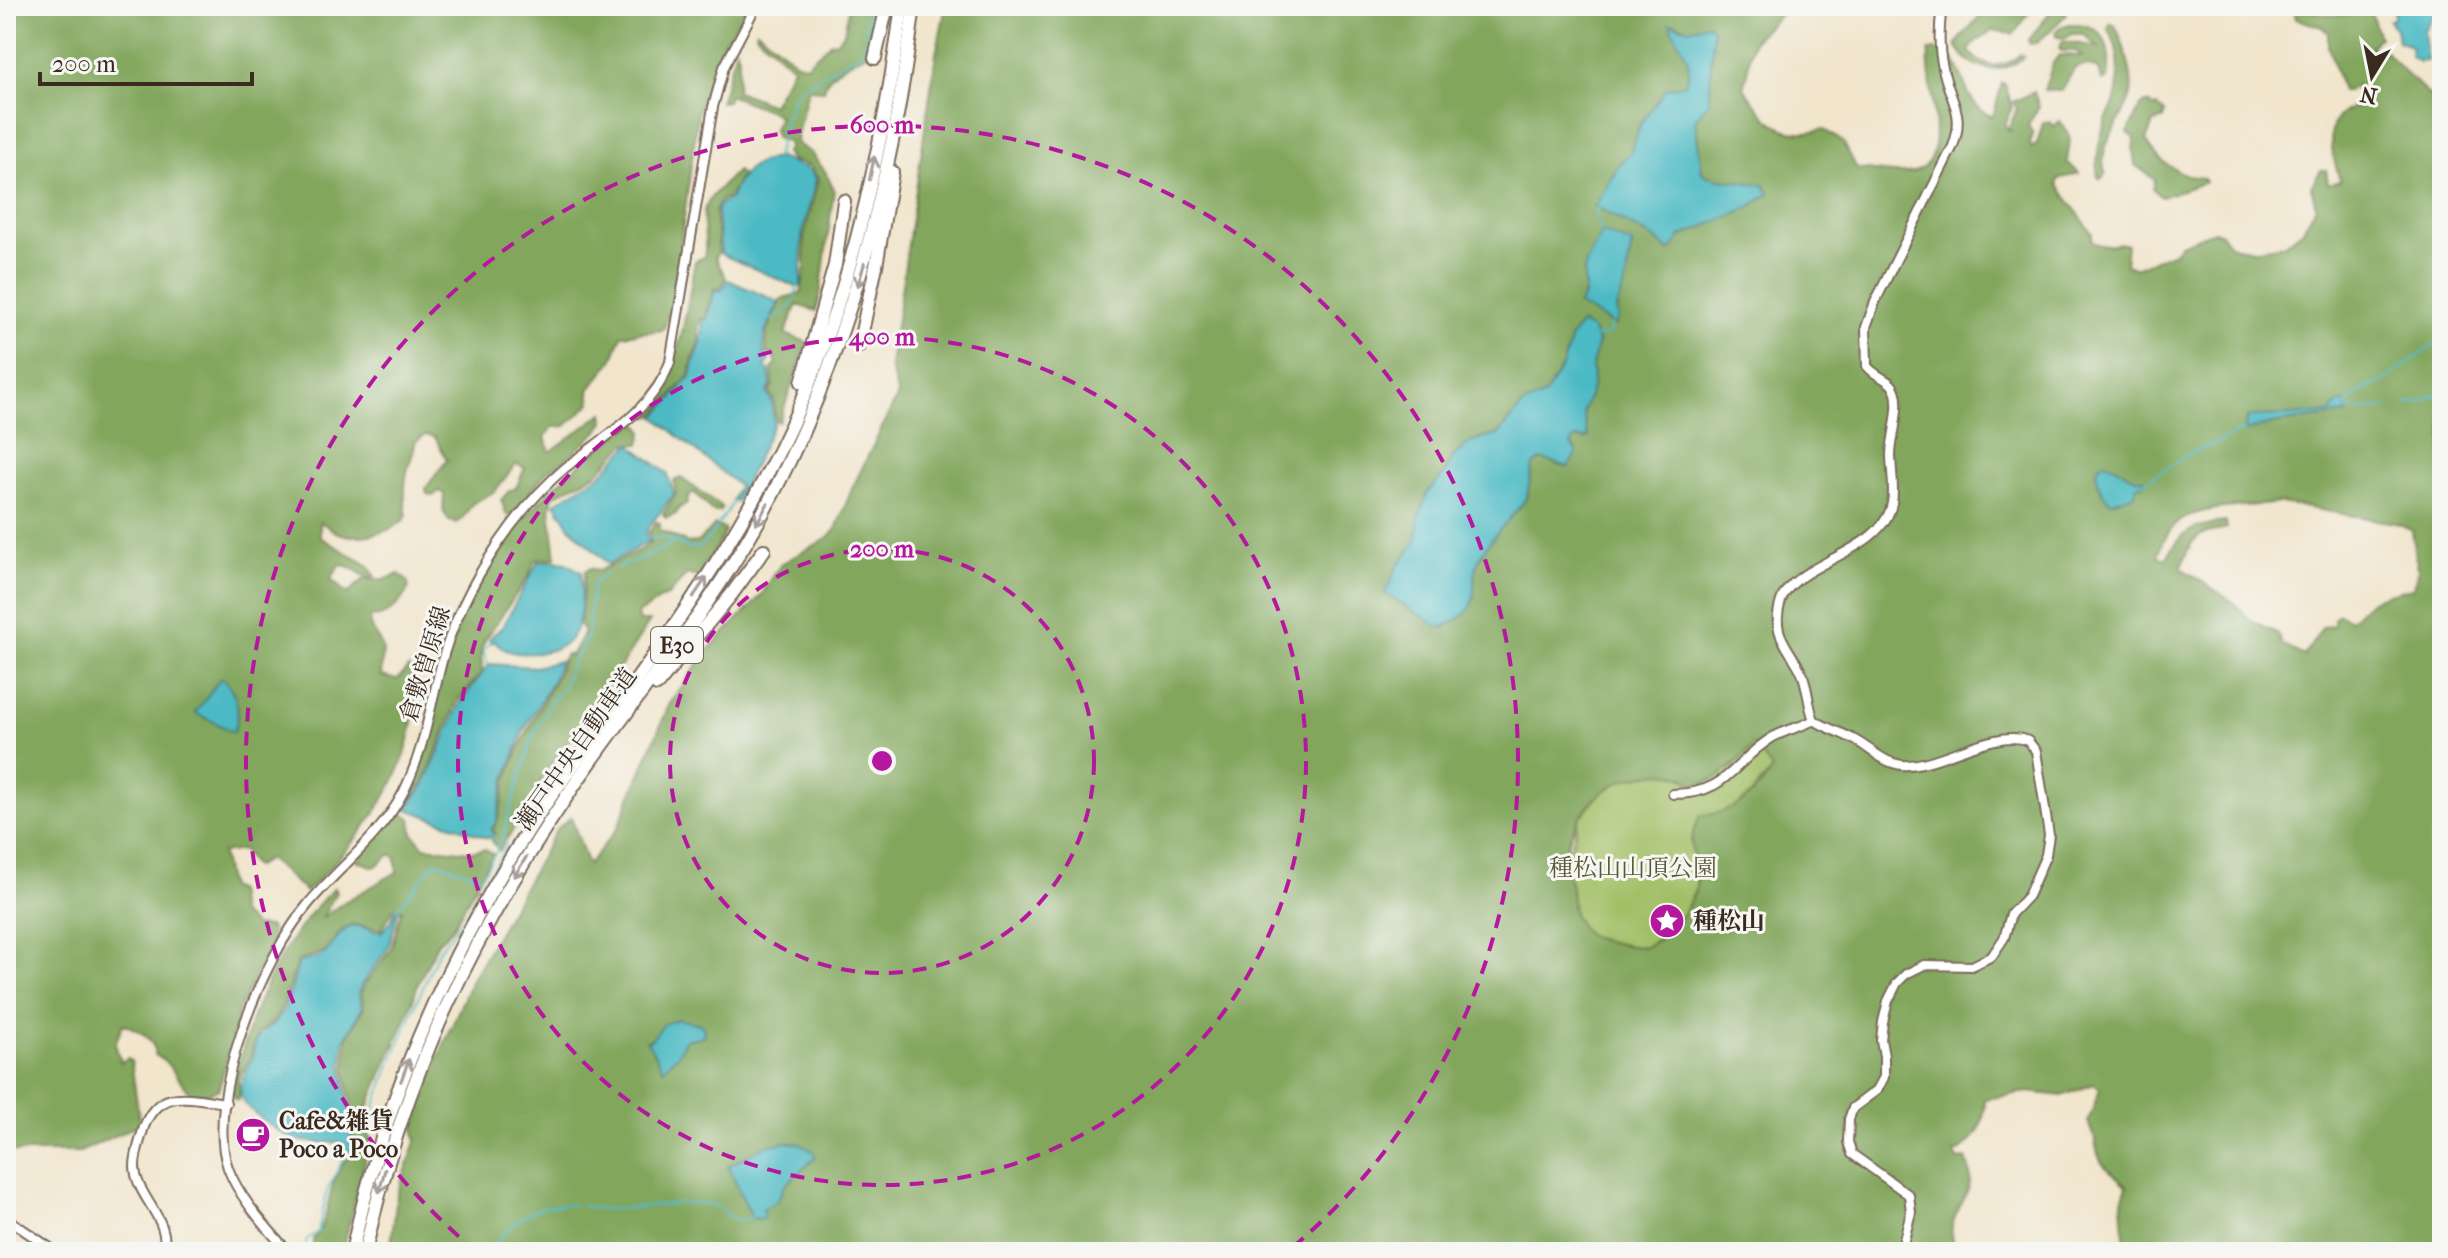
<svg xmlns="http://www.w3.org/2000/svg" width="2448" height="1258" viewBox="0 0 2448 1258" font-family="'IM FELL French Canon','Noto Serif JP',serif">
  <rect width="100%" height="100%" fill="#f6f6f2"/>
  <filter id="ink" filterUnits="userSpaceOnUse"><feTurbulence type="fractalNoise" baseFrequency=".0125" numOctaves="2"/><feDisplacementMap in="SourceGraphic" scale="16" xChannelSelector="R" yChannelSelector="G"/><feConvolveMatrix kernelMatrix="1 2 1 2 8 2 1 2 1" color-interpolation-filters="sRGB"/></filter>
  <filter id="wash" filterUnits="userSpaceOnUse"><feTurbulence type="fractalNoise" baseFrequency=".006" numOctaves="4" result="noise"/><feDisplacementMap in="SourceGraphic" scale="32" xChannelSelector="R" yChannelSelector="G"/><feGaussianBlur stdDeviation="1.8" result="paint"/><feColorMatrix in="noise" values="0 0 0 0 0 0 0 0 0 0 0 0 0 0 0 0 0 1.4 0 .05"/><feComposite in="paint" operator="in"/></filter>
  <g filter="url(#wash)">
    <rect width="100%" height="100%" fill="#f1e5cc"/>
    <polygon fill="#a2bf66" stroke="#6e7442" stroke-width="2" points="1754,745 1773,769 1743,804 1719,814 1691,841 1697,863 1696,888 1684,914 1659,938 1646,946 1637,947 1599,940 1586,934 1579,925 1574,915 1566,864 1579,819 1597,797 1609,786 1625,779 1655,773 1671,773 1688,779 1730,770"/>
    <g fill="#81a65b" stroke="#5e683c" stroke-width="2" fill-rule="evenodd">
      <path d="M6,6H749L724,41L699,107L672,305L663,330L622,335L612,361L589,390L591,403L566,426L553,427L545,437L550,452L603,413L604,421L598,431L559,465L548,470L512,514L507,516L501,500L509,491L516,488L525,468L516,464L495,491L472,504L462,519L456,523L449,521L443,511L444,494L439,491L433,496L427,494L426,488L447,460L435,437L425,435L415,442C415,452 410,459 408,468C404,482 404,503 407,516C393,534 357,541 336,532C331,529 325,525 320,522V537L369,566L375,577C361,580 354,564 340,565L331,579L347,594L364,579L384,580L399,574L407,581L409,587C401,604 388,618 370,617V625L383,648L381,676L397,680L409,667C418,683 416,696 414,715C406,786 355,844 306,892L269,859L255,867L242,850L222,853L229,887L237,891L240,913L255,926L270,927L273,940L239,1009L219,1089L207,1094L190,1093L164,1060L155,1055C156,1038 137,1029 123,1024L115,1044L121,1062L128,1058L131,1061L140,1124L80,1152H6Z"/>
      <path d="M849,6H877L867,53C851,62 828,70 824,90L808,89L797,135L796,143L811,153L825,171L834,189L820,296L816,311L797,305L785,334L807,342L779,422L776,421L773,398L769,393L773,386L772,369L777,364L773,355L766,353L767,332L781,299L801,293L805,268L804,237L818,179L810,166L790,160L786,152L789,148L788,142L776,138L773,130L779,117L773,112L729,95L727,101L720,102L736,49L739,57L737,91L772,105L793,67L756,34L757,30L797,63L806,65L831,42L837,41L844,33Z"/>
      <path d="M946,6H1789L1753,41L1744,88C1767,120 1780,141 1823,129L1843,142L1857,169C1874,170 1897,176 1913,172C1954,164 1924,77 1929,51L1935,50L1950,55C1967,75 1963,105 1993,117L2002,83L2005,84L2012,107L2005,125L2009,131H2011L2009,129L2017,108L2013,102L2034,92L2039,107L2028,125L2033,134L2030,145L2032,148L2037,144L2043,123L2049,122L2055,126L2059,121C2075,140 2069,140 2067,162L2079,173L2059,179L2057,184L2092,233V241C2101,247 2109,247 2119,243L2127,245L2125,265L2135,268L2174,252L2180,244L2214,231L2220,232L2232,246L2254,250L2283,245L2303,230L2316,206L2311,187L2321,170H2326L2328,184L2340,181C2332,152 2319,117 2357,106L2356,86L2347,91H2342L2328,46V33L2322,27L2296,19L2294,10C2320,10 2337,23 2363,8L2371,13L2379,37L2371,47L2374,50H2385C2402,73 2424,88 2442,110V1252H2125L2122,1200L2127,1186C2120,1177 2111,1173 2103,1164C2094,1154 2098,1136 2088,1122L2100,1089L2094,1084L2062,1096L2028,1092L1985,1099C1985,1124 1977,1143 1954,1153L1959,1160L1966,1159C1979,1192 1959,1198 1952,1226C1950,1233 1954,1244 1956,1252H390L397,1195L416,1142L414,1129L427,1084L472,979L557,829L571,817L588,865L617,829L669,705L708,650L760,597L781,564L829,537L836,529L852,489L898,395L890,366L936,54ZM1675,23L1689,29L1708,24L1713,30L1709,98L1695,120L1702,173C1716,182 1745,181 1764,185L1769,194L1740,212L1681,236L1669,251L1655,239L1600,209L1614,172L1631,152L1641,123L1666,89L1685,84C1697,62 1679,45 1675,23ZM1600,238L1632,247C1624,272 1618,300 1614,325L1579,305C1589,291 1581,282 1585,267C1588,257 1595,247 1600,238ZM1581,324L1585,325L1598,341L1592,365L1593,385L1583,412L1585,439L1574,438L1571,445L1576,450L1570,465L1565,467L1542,459L1533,465L1527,496L1523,503C1510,519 1492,535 1482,553C1461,588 1490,599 1443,628L1396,568L1416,542L1419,517L1428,492L1445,473L1453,457L1472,441L1498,435L1523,405L1545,395L1563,365L1571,337ZM2321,413L2347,414L2246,427L2247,419ZM2280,503L2400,524L2412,531L2418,570L2413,588C2381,595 2374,595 2351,620L2338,614L2333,619V626L2323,627L2304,656L2282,645L2278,634L2249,619L2235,603L2181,568C2192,536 2193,536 2227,528L2226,522C2194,525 2181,531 2166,559L2158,556C2162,544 2166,533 2176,524C2197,505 2252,507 2280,503ZM1754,745L1772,769C1755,798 1733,813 1700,816C1697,823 1693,831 1692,839C1689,860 1705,872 1692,898C1684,915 1664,940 1646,946C1635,949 1620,944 1610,942C1597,940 1586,936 1579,924C1572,914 1572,901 1571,889C1570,881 1567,873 1566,865C1562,830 1598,785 1631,778C1654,773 1676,768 1695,785C1721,780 1735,764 1754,745ZM700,1037L685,1040L678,1053L663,1068L647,1041L653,1038ZM784,1142L801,1144L814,1152L813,1160L785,1185L777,1201L763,1209L762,1215L752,1218L728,1166L763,1147Z"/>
      <path d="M1988,6H2034L2014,34L1992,30L1977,41L1969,50C1980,69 2006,70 2020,54L2024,56C2003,77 1969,73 1956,44Z"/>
      <polygon points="2058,6 2065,7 2066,15 2037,43 2030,44 2028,41 2053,8"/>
      <path d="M2070,24C2107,22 2112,51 2108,79L2102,81L2099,69L2085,65L2075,68L2061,91L2044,90L2054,61L2060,55L2082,56L2076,51H2061L2059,48L2062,41L2098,47L2082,34H2072L2066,38L2057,37L2055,32L2060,27Z"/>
      <path d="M2110,24H2114C2123,39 2136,81 2130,98C2123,121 2094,148 2106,174L2101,179L2098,177C2095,159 2100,137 2106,120C2109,113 2115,104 2116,97C2120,75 2120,48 2108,28Z"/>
      <path d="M2145,103L2151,104L2153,108L2157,106L2165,113L2163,119L2153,123L2146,140C2157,161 2180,177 2203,178L2206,182L2161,197L2153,189L2155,180L2135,165L2133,148L2135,138L2128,133L2140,107Z"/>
      <path d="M737,171L741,175L730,196L720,201L715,212L719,252L715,257L726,278L720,289L714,288L705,318L701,319L698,329L700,343L692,361L690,375L654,416L647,417L642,413C682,371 685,315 695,261L704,257C708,242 702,227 704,211C706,199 728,180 737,171Z"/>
      <path d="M632,422L639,424L643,432L640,444H625L596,474L553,496L550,509L556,558L535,560L529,575L485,640L481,650L482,672L457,702L423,784L403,810L402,814L411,818L413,833L424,847L470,852L485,849L493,854L453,927L437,944L417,986L412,1004L368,1107L363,1124L371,1137L342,1252H313V1239C334,1219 324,1174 352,1155L353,1112L345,1068L347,1039L364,1007L361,992L364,985L391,949L402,909L394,908L381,930L353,924L344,928L324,952L298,961L284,1002L275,1020L257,1034L250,1058L239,1078V1100L235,1099L232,1094C248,1014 276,946 334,888L336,893L322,918L344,902L397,872L396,858L391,854L375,867L357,861C379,834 401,808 415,776C428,746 433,713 441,681C447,656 456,630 467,606C505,523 562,477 632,422Z"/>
      <polygon points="681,478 722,507 720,512 712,511 694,492 688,497 687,504 680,507 676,514 666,518 663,514 676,494 674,481"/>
      <path d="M656,522L660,523V530L687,543L698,542L715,525L724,529L725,533L698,577L687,574L668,596C657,597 651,610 639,612L637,616L640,621H650L594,708L547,770L527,808L499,851L491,839L495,833L493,829C502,815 502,797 507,780C518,746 536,715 553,683C559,674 560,663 566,654L571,656L584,632L580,627L585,571L591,568L599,571L642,549L651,542L649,533Z"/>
    </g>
    <g fill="#4cbac4" stroke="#447271" stroke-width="2">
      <polygon points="2401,6 2433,8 2434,14 2424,30 2427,61 2419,62 2411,57 2410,46 2398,41 2396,29 2389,21 2394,18 2394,12"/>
      <path d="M1670,23L1689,29L1708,24L1713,30L1709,102L1695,120L1702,173C1716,182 1746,181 1764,185L1769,194L1740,212L1681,236L1670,251L1655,239L1595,206L1619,164L1631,152L1641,123L1666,89L1685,84C1698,59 1675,44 1670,23Z"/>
      <path d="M779,158L809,169L816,179L802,236L801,286L796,287L721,254L717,211L719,205L731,198C738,174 755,160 779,158Z"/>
      <path d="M1602,232L1632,244L1624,288L1616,308L1618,318L1615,325L1579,305C1590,289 1581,283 1585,267C1588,255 1598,243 1602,232Z"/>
      <polygon points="728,280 779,302 765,332 763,353 769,359 765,368 769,370 771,385 767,393 771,399 774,423 736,502 732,500 739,486 655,417 673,398 674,394 680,391 682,385 691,377 694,362 701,344 703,320 707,319 715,290 721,291"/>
      <path d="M1581,324L1592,329L1598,341L1592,365L1593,385L1583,412L1588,438H1575L1571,445L1577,453L1568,467L1542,459L1533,465L1527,496L1523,503C1510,519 1493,535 1482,553C1461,589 1495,607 1440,628L1385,593L1396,568L1416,542L1419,517L1428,492L1445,473L1453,457L1472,441L1498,435L1523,405L1545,395L1563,365L1571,337Z"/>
      <polygon points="2340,402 2345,402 2347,414 2277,423 2244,431 2248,417 2332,413 2334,407"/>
      <polygon points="630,444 667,473 674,494 648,528 646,534 649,541 608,564 570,527 555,503 599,476"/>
      <path d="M2102,462C2117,463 2129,480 2144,479V485H2137L2134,494L2112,502C2101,496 2098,484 2096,472Z"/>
      <path d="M553,561L566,563L581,572C582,588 583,614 576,628C574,634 570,640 565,644C550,654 506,660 496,641L491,643L489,639L502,627L538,562Z"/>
      <polygon points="560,661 553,680 524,730 505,780 496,822 491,830 494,833 488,838 407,809 425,784 459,705 489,664 535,667"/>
      <path d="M220,679H224C238,696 241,710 234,732L195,713Z"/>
      <path d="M396,909H399L388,948L362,984L359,992L362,1008L344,1041L342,1066L350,1112L351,1150L349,1155H343L345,1144L341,1142C308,1144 292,1143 266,1122C235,1098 235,1095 251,1060C255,1053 254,1044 258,1037C263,1030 272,1027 277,1020C289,1004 293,981 299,962C307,960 317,959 324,954C334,946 338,931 351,927C361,923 370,933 382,932L391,921Z"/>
      <polygon points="678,1019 700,1024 704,1029 703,1036 685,1040 679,1053 663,1069 647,1041 651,1040 664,1024"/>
      <polygon points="784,1142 801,1144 814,1152 816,1157 785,1185 777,1201 763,1209 763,1219 752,1218 728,1166 763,1147"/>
    </g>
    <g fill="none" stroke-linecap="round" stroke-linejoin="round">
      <g stroke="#4cbac4" stroke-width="2">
        <polyline points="776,158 786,116 797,90 864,51 869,6"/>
        <polyline points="1599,205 1595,214 1602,232"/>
        <path d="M769,320C787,317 794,303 798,286"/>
        <polyline points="1596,337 1609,334 1612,322"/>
        <polyline points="2407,404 2419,402 2442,392"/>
        <polyline points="2345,406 2362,391 2385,380 2433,345 2442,347"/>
        <polyline points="2347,410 2388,408"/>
        <polyline points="2144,482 2189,454 2244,430"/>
        <polyline points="649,538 667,538 689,548 699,548 708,539 735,500"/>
        <polyline points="617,568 648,556 674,542"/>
        <polyline points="488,667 483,651 490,642"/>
        <polyline points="505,843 502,837 532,738 553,699 563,688 572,663 587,637 593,584 607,573"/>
        <polyline points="397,910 435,862 481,877 499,847 490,833"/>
        <polyline points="369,1123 391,1062 438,952 461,922 507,845"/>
        <polyline points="350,1152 359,1149 368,1126"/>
        <path d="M582,1206C624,1215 667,1199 709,1204C729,1207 729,1230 754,1216"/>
        <polyline points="306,1244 307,1239 318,1232 327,1191 346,1154"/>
        <polyline points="409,1245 455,1252"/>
        <path d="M487,1252C514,1223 532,1201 575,1205"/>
      </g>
    </g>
  </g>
  <g filter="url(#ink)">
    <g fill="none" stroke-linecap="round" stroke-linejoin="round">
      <defs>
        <g id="minor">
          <path d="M1673,794C1729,794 1733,761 1773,737C1786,730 1801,727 1814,720"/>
          <polyline points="6,1218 56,1252"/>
          <path d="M163,1252C173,1220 135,1197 135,1166C135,1154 140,1141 143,1130C157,1086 190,1098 226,1103"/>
          <path d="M288,1252C267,1227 240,1200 228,1168C204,1099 263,957 309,903C340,866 380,837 403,793C425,750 431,700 444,654C458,608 483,564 511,526C527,505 545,485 565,468C603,437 653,411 670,362L713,107L724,67L756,6"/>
          <path d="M1901,1252L1911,1212L1909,1195L1852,1154L1848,1142L1849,1119L1853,1108L1877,1090L1884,1077V1056L1881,1040L1883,1022L1888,1001L1897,983L1906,974L1924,965L1972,966L1992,956L2004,938L2011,914L2028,896L2046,855L2049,835L2036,751L2028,741C1994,727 1937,768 1902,765C1883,763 1869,747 1853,739C1840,732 1826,728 1814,720C1808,705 1808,688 1802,673C1789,646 1770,635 1781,601C1794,561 1883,554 1892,503C1895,488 1891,470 1891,455C1891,437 1905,397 1891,384C1883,377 1874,375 1867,366L1866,327L1875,302L1953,146C1966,111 1949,101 1943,68C1938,48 1939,27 1942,6"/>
        </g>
        <g id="highway">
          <polyline points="875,58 887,6"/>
          <polyline points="859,346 876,266 892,172"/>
          <polyline points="802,382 835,265 844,201"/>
          <polyline points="657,685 731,595 764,550"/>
          <path d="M352,1252C385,1094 450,949 538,815C561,780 587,748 612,714C667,638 722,560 766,476C841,337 881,162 902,6"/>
          <path d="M365,1252C403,1077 472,934 573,787C634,698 706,615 759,520C847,361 891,185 914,6"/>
        </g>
      </defs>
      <use href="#minor" stroke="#7b6b5b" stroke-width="12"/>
      <use href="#highway" stroke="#7b6b5b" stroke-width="16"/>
      <use href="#minor" stroke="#fff" stroke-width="8"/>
      <use href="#highway" stroke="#fff" stroke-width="12"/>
    </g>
    <defs><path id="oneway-shaft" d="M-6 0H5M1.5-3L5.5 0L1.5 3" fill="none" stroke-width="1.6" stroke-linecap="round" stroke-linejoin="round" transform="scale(2)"/></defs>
    <g stroke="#a79f9a">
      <use href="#oneway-shaft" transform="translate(872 168) rotate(-78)"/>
      <use href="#oneway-shaft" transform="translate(861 275) rotate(106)"/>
      <use href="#oneway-shaft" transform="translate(762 514) rotate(119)"/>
      <use href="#oneway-shaft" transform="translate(700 587) rotate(-56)"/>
      <use href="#oneway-shaft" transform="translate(520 867) rotate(122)"/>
      <use href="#oneway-shaft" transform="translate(405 1070) rotate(-70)"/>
      <use href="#oneway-shaft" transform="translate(382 1181) rotate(105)"/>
    </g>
  </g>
  <g fill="none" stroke="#b5179e" stroke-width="4" stroke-dasharray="14 10">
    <circle cx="882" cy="761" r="212"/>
    <circle cx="882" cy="761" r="424"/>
    <path d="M477 1252A636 636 0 1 1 1287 1252"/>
  </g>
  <defs>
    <symbol id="sight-disc" viewBox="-11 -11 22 22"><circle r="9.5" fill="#b5179e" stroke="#f6f6f2"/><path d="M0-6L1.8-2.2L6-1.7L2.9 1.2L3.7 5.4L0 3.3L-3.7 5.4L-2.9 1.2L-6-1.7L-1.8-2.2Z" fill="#fff"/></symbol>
    <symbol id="cafe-disc" viewBox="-11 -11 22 22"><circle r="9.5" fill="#b5179e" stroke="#f6f6f2"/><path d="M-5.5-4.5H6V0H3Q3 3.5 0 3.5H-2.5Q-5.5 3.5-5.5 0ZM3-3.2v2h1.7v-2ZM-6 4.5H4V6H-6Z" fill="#fff"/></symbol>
  </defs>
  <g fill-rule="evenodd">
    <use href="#sight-disc" x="1647" y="901" width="40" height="40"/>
    <use href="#cafe-disc" x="233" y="1115" width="40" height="40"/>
  </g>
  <g text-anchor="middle" stroke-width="6" stroke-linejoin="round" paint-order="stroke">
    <rect fill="#f6f6f2" stroke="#73675e" stroke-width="2" x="651" y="627" width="52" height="36" rx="6"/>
    <g font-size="22" font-weight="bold" fill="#3b2a1e">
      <text x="677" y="653">E30</text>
    </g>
    <g font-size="24" fill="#3b2a1e" stroke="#f6f6f2">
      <text transform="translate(425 664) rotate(-73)" y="8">倉敷曽原線</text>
      <text transform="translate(576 749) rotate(-55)" y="8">瀬戸中央自動車道</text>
    </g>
    <g font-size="24" fill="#5a5734" stroke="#f6f6f2">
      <text x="1633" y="876">種松山山頂公園</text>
    </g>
    <g font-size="24" font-weight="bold" fill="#3b2a1e" stroke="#f6f6f2" text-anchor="start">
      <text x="1693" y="929">種松山</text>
      <text x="279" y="1129">Cafe&amp;雑貨<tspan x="279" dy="28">Poco a Poco</tspan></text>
    </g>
  </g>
  <circle cx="882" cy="761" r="12" fill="#b5179e" stroke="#f6f6f2" stroke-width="4"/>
  <g font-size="24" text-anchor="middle" font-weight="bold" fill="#b5179e" stroke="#f6f6f2" stroke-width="6" stroke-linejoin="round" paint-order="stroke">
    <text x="882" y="133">600 m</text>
    <text x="882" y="345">400 m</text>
    <text x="882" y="557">200 m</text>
  </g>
  <rect width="2448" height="1258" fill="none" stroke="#f6f6f2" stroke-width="32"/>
  <g transform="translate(2372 76) rotate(190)" stroke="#f6f6f2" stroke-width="6" paint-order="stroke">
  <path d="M0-6L14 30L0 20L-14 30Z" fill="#3b2a1e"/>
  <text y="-12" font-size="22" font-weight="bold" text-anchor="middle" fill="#3b2a1e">N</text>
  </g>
  <path d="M40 72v12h212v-12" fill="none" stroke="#3b2a1e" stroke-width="4"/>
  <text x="52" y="72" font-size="24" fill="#3b2a1e" stroke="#f6f6f2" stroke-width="6" paint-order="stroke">200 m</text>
</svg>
